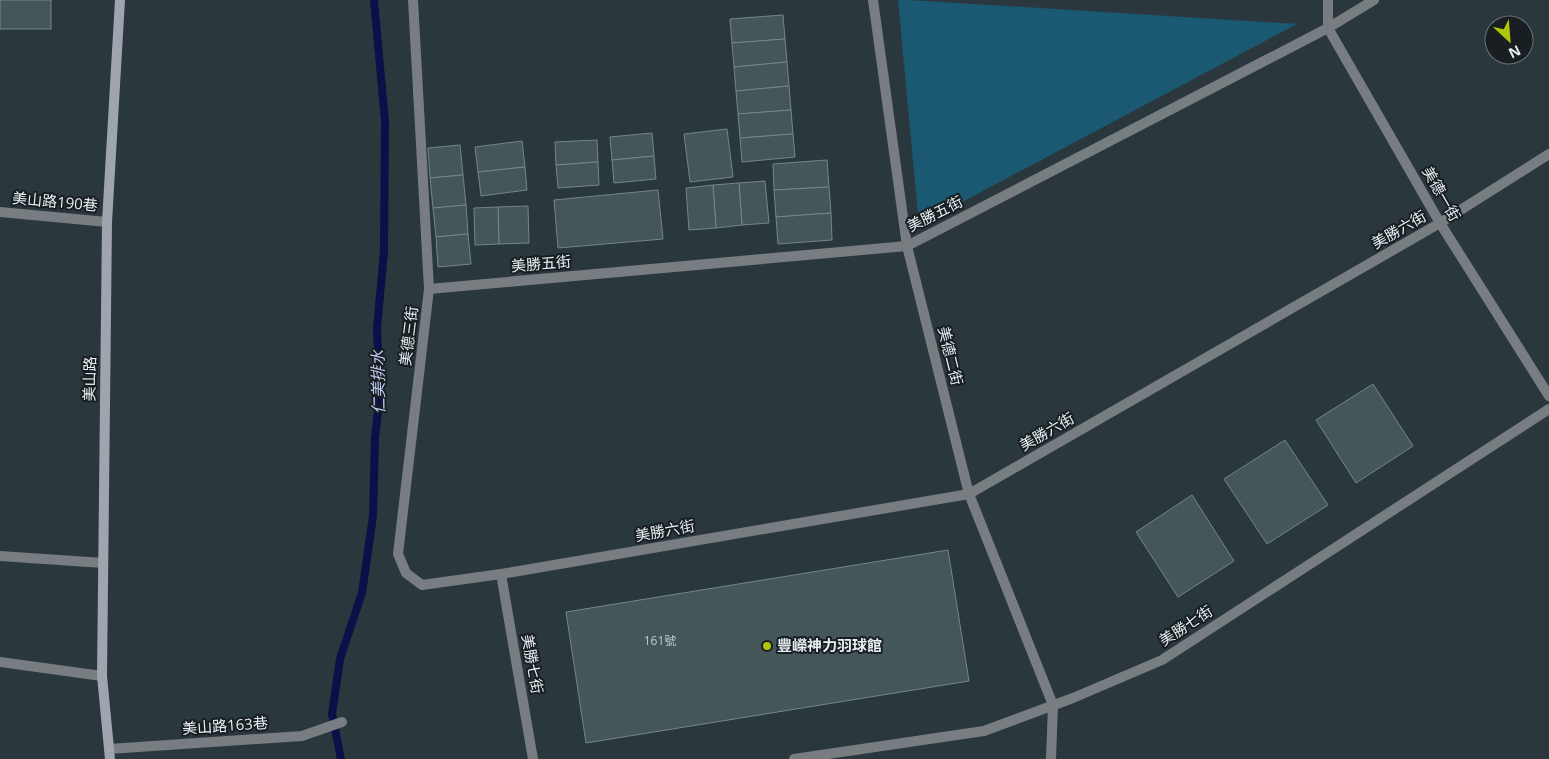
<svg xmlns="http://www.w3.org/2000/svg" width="1549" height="759" viewBox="0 0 1549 759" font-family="'Open Sans','Noto Sans TC',sans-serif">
  <rect width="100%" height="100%" fill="#2a383e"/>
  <polygon fill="#1a5971" points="898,0 909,0 1297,24 919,225"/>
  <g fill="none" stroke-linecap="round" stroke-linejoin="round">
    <polyline stroke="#0d0f48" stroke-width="8" points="341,759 332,714 340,659 362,593 373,516 375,438 380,394 377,329 384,251 385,121 374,0"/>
  </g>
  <g fill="#455659" stroke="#738688">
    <rect x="0" y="0" width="51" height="29"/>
    <polygon points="783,15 785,39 732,43 730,19"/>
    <polygon points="785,39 787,62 734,67 732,43"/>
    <polygon points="787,62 789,86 736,91 734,67"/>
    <polygon points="789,86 791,110 738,114 736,91"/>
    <polygon points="791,110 793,134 740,138 738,114"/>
    <polygon points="727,129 733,177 690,182 684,134"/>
    <polygon points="652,133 654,156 612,160 610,137"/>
    <polygon points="793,134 795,157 742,162 740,138"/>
    <polygon points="597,140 598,162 556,165 555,142"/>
    <polygon points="522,141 525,167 478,172 475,147"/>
    <polygon points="460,145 463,175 430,178 428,148"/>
    <polygon points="654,156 656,179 614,183 612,160"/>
    <polygon points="827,160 829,187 774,190 773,164"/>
    <polygon points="598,162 599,185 558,188 556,165"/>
    <polygon points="525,167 527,190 481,196 478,172"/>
    <polygon points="463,175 466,205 433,208 430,178"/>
    <polygon points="765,181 769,223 742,225 739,183"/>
    <polygon points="739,183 742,225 716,228 713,185"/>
    <polygon points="713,185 716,228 689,230 686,188"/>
    <polygon points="829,187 831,213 776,217 774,190"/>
    <polygon points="658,190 663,239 558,248 554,200"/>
    <polygon points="466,205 468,234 436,237 433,208"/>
    <polygon points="528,206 529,243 499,244 498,207"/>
    <polygon points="498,207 499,244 475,245 474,208"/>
    <polygon points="831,213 832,240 778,244 776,217"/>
    <polygon points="468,234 471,264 438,267 436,237"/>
    <polygon points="1373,384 1413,446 1356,483 1316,420"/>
    <polygon points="1285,440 1328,505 1267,544 1224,479"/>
    <polygon points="1192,495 1234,561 1178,597 1136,532"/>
    <polygon points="948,550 969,681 586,743 566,612"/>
  </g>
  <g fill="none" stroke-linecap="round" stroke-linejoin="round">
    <g stroke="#787d82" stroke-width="10">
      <polyline points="0,212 107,222"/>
      <polyline points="0,556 103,563"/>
      <polyline points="109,749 302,736 342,722"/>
    </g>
    <g stroke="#787d82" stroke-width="10">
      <polyline points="413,0 429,289 398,554 406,573 422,585 501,574 969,494 1440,223 1549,154"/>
      <polyline points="873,0 907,246 969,494 1053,705 1051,759"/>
      <polyline points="1328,0 1328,28 1440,223 1549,396"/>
      <polyline points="429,289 907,246 1328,28 1374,0"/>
      <polyline points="501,574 533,759"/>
      <polyline points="0,662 102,676"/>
      <polyline points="794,759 984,731 1073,698 1162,660 1549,409"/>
    </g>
    <polyline stroke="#9ea5ae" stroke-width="10" points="110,759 102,676 107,222 120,0"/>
  </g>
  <circle fill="#aec508" stroke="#181e21" stroke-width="2" cx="767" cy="646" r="5"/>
  <g text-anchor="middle" stroke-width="4" stroke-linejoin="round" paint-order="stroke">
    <g font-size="12" fill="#becacd">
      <text x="660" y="645">161號</text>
    </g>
    <g font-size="15" fill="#e7f0f4" stroke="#181e21">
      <text transform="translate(1441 194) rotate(60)" y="5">美德一街</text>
      <text transform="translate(55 202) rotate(5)" y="5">美山路190巷</text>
      <text transform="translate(935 214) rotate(-27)" y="5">美勝五街</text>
      <text transform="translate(1399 230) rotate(-30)" y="5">美勝六街</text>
      <text transform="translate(541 264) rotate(-5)" y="5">美勝五街</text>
      <text transform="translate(409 336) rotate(-83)" y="5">美德三街</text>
      <text transform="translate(950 356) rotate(76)" y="5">美德二街</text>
      <text transform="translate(90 379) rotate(-89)" y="5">美山路</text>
      <text transform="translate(1047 432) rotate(-30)" y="5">美勝六街</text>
      <text transform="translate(665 531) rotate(-10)" y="5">美勝六街</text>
      <text transform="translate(1186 626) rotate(-33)" y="5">美勝七街</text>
      <text transform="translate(532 664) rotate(80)" y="5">美勝七街</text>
      <text transform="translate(225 726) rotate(-4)" y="5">美山路163巷</text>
    </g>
    <g font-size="15" font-weight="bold" fill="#e7f0f4" stroke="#181e21" text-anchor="start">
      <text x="777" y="651">豐嶸神力羽球館</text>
    </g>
    <g font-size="16" font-style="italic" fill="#c1ccf1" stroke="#181e21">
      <text transform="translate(378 382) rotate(-91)" y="6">仁美排水</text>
    </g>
  </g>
  <g transform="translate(1509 40) rotate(154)"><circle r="24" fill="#181e21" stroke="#6b7275"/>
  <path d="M0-4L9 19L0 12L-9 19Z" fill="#aec508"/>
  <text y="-8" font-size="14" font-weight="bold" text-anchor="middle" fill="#e7f0f4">N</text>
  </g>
</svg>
